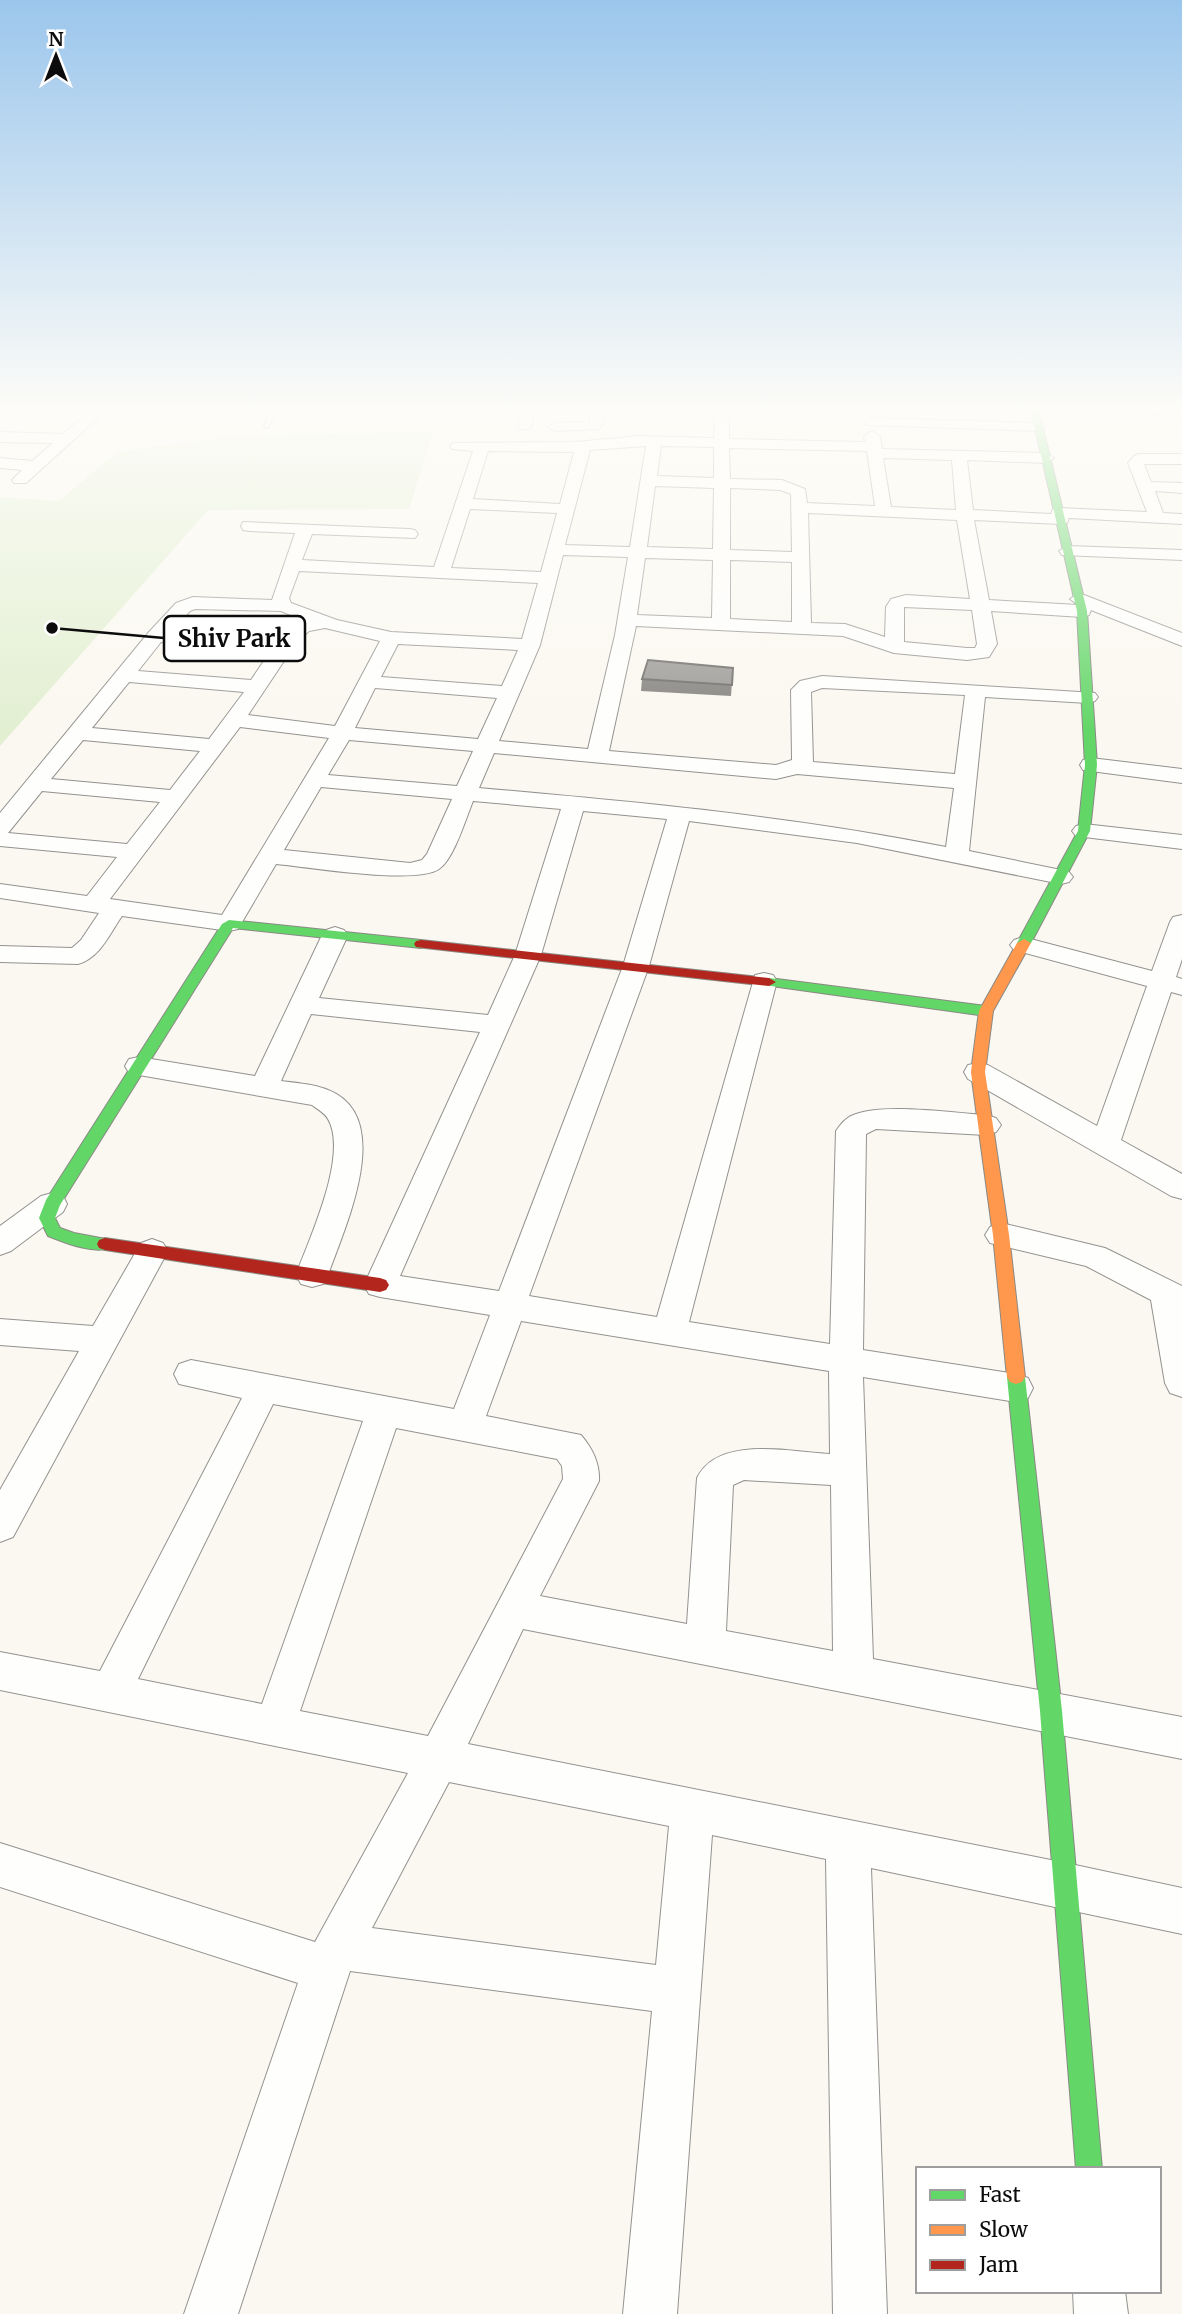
<svg xmlns="http://www.w3.org/2000/svg" width="1182" height="2314" viewBox="0 0 1182 2314" font-family="Merriweather,serif">
  <rect width="100%" height="100%" fill="#faf8f0"/>
  <polygon fill="#e2efd1" points="433,432 409,509 208,510 0,746 0,497 59,501 117,452 235,436"/>
  <g fill="none" stroke-linecap="round" stroke-linejoin="round">
    <defs>
      <polygon id="lane" points="273,407 280,407 268,427 264,427"/>
      <g id="street">
        <polygon points="94,407 228,407 230,410 223,414 117,411 110,407 26,483 14,483 12,480 22,470 0,468 0,458 32,461 53,443 0,442 0,432 63,434"/>
        <polygon points="522,407 536,407 530,429 520,429 518,426"/>
        <polygon points="590,407 604,407 604,422 599,429 555,431 548,427 555,423 590,422"/>
        <polygon points="646,407 660,407 660,408 653,412"/>
        <path d="M715,407H729V439L865,442L864,436L872,431L880,436L882,449L1046,453L1054,458L1046,463L967,460L973,510L1051,514L1053,509L1059,508L1147,512L1128,463L1134,456L1139,454H1182V464H1144L1151,482L1182,483V493L1155,491L1163,513L1182,514V524L1069,518L1067,523L1061,524L974,520L989,600L1078,605L1070,599L1079,593L1182,633V646L1091,610L1089,615L1082,617L991,611L997,644L989,657L967,660L894,653L843,636L636,626L609,751L776,765L792,760L791,690L800,681L822,676L1095,693L1098,697L1095,701L1088,703L985,697L969,851L1061,870L1069,872L1073,877L1069,882L1061,884L857,843L689,821L649,966L529,1296L657,1317L755,975L764,973L773,975L777,981L689,1322L830,1344L836,1131C840,1125 845,1119 851,1116C880,1102 952,1113 986,1115L996,1118L1001,1125L996,1132L986,1135L876,1129L866,1134L863,1350L1016,1374L1028,1378L1033,1388L1028,1398L1016,1402L863,1377L873,1659L1182,1717V1759L523,1629L468,1744L1066,1863L1182,1888V1934L871,1868L887,2314H833L826,1859L712,1835L677,2314H623L652,2011L350,1971L238,2314H184L298,1983L0,1887V1843L315,1942L408,1773L0,1690V1652L100,1671L242,1398L179,1384L174,1374L179,1364L191,1360L454,1409L490,1315L380,1297L369,1294L364,1285L480,1032L311,1014L281,1081C296,1083 314,1084 328,1090C397,1117 344,1229 328,1275L323,1284L312,1287L301,1284L296,1275C309,1239 349,1155 328,1119C325,1113 317,1109 312,1105L139,1075L129,1073L125,1066L129,1059L139,1057L255,1076L322,935L326,930L335,927L344,930L348,935L319,998L488,1015L515,955L561,809L473,801C466,818 454,859 439,869C416,885 309,867 276,864L238,929L229,931L122,916C110,933 100,958 78,964L0,962V946L72,948L81,940L99,913L0,898V884L87,896L117,857L0,846V813L149,632L176,603L193,597L272,600L295,533L249,531L243,530L241,526L243,522L409,529L415,530L418,534L415,538L312,534L302,560L434,567L473,451L453,449L450,446L453,443L576,442L638,436L714,438ZM646,446L630,547L565,545L590,450ZM661,446L714,447V478L657,476ZM729,448L867,451L875,506L807,503L805,489L782,480L730,479ZM488,451L574,452L560,504L473,499ZM883,458L952,460L956,510L891,507ZM655,486L714,488L713,549L647,547ZM730,488L780,490L791,494L792,552L730,550ZM470,509L557,513L541,572L451,568ZM808,513L957,520L970,599L906,595L891,599L886,607L885,637L845,624L811,623ZM563,555L628,557L615,635L588,749L499,741L540,645ZM645,558L713,560L712,618L637,615ZM730,560L792,562V622L730,619ZM299,571L538,583L522,639L391,632L337,620L291,603L289,598ZM904,607L972,610L977,644L975,648H967L904,642ZM195,609L281,611L305,621L296,623L278,642L171,632L190,611ZM325,628L380,641L335,726L248,715L296,643L309,631ZM161,642L270,652L251,680L138,671ZM398,644L518,650L502,686L381,677ZM129,682L244,692L209,739L92,728ZM375,688L497,698L478,739L355,728ZM822,688L965,695L955,774L813,762L811,692ZM240,727L329,738L222,915L110,899ZM83,740L200,751L170,790L51,779ZM349,740L473,751L457,786L328,775ZM494,753L776,779L797,774L954,788L946,847C792,816 635,802 479,788ZM321,787L452,799L427,854L422,860L410,863L284,850ZM42,791L160,802L127,844L8,833ZM583,811L667,819L623,966L499,1291L400,1276L541,955ZM521,1321L829,1371L830,1454C790,1452 718,1435 697,1478L687,1624L540,1596L599,1481C600,1463 592,1448 581,1435L486,1416ZM273,1404L363,1421L262,1704L138,1679ZM396,1428L557,1459L562,1466L563,1479L428,1736L300,1711ZM744,1480L831,1485L833,1651L726,1631L733,1485ZM449,1782L669,1826L656,1965L372,1928Z"/>
        <polygon points="1043,407 1182,408 1182,416 1050,411"/>
        <polygon points="871,418 1039,423 1046,427 1039,431 866,425 864,422"/>
        <polygon points="1068,546 1182,550 1182,560 1062,555 1059,551"/>
        <polygon points="1091,758 1182,769 1182,783 1083,770 1080,765 1083,760"/>
        <polygon points="1084,824 1182,835 1182,849 1076,836 1072,831 1076,826"/>
        <polygon points="1182,915 1182,959 1176,977 1182,979 1182,995 1171,992 1121,1140 1182,1174 1182,1199 1171,1196 968,1079 964,1072 968,1065 978,1063 988,1065 1097,1126 1147,986 1014,950 1010,945 1014,940 1023,937 1152,971 1170,922 1173,917"/>
        <polygon points="52,1193 63,1196 67,1204 63,1212 11,1251 0,1255 0,1226 41,1196"/>
        <polygon points="1001,1223 1105,1248 1182,1286 1182,1397 1170,1393 1165,1383 1151,1300 1086,1266 990,1243 985,1235 990,1227"/>
        <polygon points="152,1239 163,1243 168,1251 13,1537 0,1542 0,1490 79,1351 0,1345 0,1319 93,1326 141,1243"/>
        <polygon points="1073,2291 1125,2291 1128,2314 1074,2314"/>
      </g>
      <g id="fast">
        <polygon points="1030,407 1038,407 1087,611 1097,765 1090,831 1031,943 1024,947 1017,943 1078,831 1085,765 1077,611"/>
        <path d="M229,920L421,940L428,944L421,948L233,928L60,1205L55,1218L60,1228L74,1233L111,1240L113,1244L111,1248C92,1254 66,1243 48,1236L39,1218L46,1200L222,924Z"/>
        <polygon points="769,978 986,1006 993,1011 986,1016 764,985 762,982"/>
        <polygon points="1016,1370 1022,1372 1025,1377 1062,1711 1102,2169 1076,2169 1040,1711 1007,1377 1010,1372"/>
      </g>
      <polygon id="slow" points="1024,939 1031,943 993,1011 985,1072 1009,1235 1025,1377 1022,1382 1016,1384 1010,1382 1007,1377 993,1235 971,1072 979,1011 1017,943"/>
      <g id="jam">
        <polygon points="421,940 769,978 776,982 769,986 416,947 414,944 416,941"/>
        <polygon points="105,1238 380,1278 386,1280 389,1285 386,1290 380,1292 105,1250 99,1248 97,1244 99,1240"/>
      </g>
    </defs>
    <use href="#lane" stroke="#93928f" stroke-width="3"/>
    <use href="#street" stroke="#93928f" stroke-width="2"/>
    <use href="#fast" stroke="#8a8985" stroke-width="2"/>
    <use href="#slow" stroke="#8a8985" stroke-width="2"/>
    <use href="#jam" stroke="#8a8985" stroke-width="2"/>
    <use href="#lane" fill="#fefefd" fill-rule="evenodd"/>
    <use href="#street" fill="#fefefd" fill-rule="evenodd"/>
    <use href="#fast" fill="#63d668" fill-rule="evenodd"/>
    <use href="#slow" fill="#ff974d" fill-rule="evenodd"/>
    <use href="#jam" fill="#b3261e" fill-rule="evenodd"/>
  </g>
  <polygon fill="#868481" points="733,668 731,696 641,691 642,679"/>
  <polygon fill="#9c9a96" stroke="#6d6c69" stroke-width="2" points="648,660 733,668 732,685 642,679"/>
  <linearGradient id="sky" x2="0" y2="1"><stop stop-color="#9bc6ec"/><stop offset="0.56" stop-color="#fdfcf8"/><stop offset="1" stop-color="#fdfcf8" stop-opacity="0"/></linearGradient>
  <rect width="1182" height="731" fill="url(#sky)"/>
  <path fill="none" stroke="#0c0c0c" stroke-width="2.5" d="M52 628L164 638"/>
  <circle fill="#0c0c0c" stroke="#fff" stroke-width="2.5" cx="52" cy="628" r="7"/>
  <rect fill="#fff" stroke="#0c0c0c" stroke-width="2.5" x="164" y="616" width="141" height="45" rx="7"/>
  <g font-size="24" text-anchor="middle" font-weight="bold" fill="#0c0c0c">
    <text x="234" y="647">Shiv Park</text>
  </g>
  <rect x="916" y="2167" width="245" height="126" fill="#ffffff" stroke="#9e9e9e" stroke-width="2"/>
  <rect x="930" y="2190" width="35" height="10" fill="#63d668" stroke="#9e9e9e" stroke-width="2"/>
  <text x="979" y="2202" font-size="21" fill="#0c0c0c">Fast</text>
  <rect x="930" y="2225" width="35" height="10" fill="#ff974d" stroke="#9e9e9e" stroke-width="2"/>
  <text x="979" y="2237" font-size="21" fill="#0c0c0c">Slow</text>
  <rect x="930" y="2260" width="35" height="10" fill="#b3261e" stroke="#9e9e9e" stroke-width="2"/>
  <text x="979" y="2272" font-size="21" fill="#0c0c0c">Jam</text>
  <g transform="translate(56 56)" stroke="#ffffff" stroke-width="5" paint-order="stroke">
  <path d="M0-5L12 26L0 18L-12 26Z" fill="#0c0c0c"/>
  <text y="-10" font-size="19" font-weight="bold" text-anchor="middle" fill="#0c0c0c">N</text>
  </g>
</svg>
